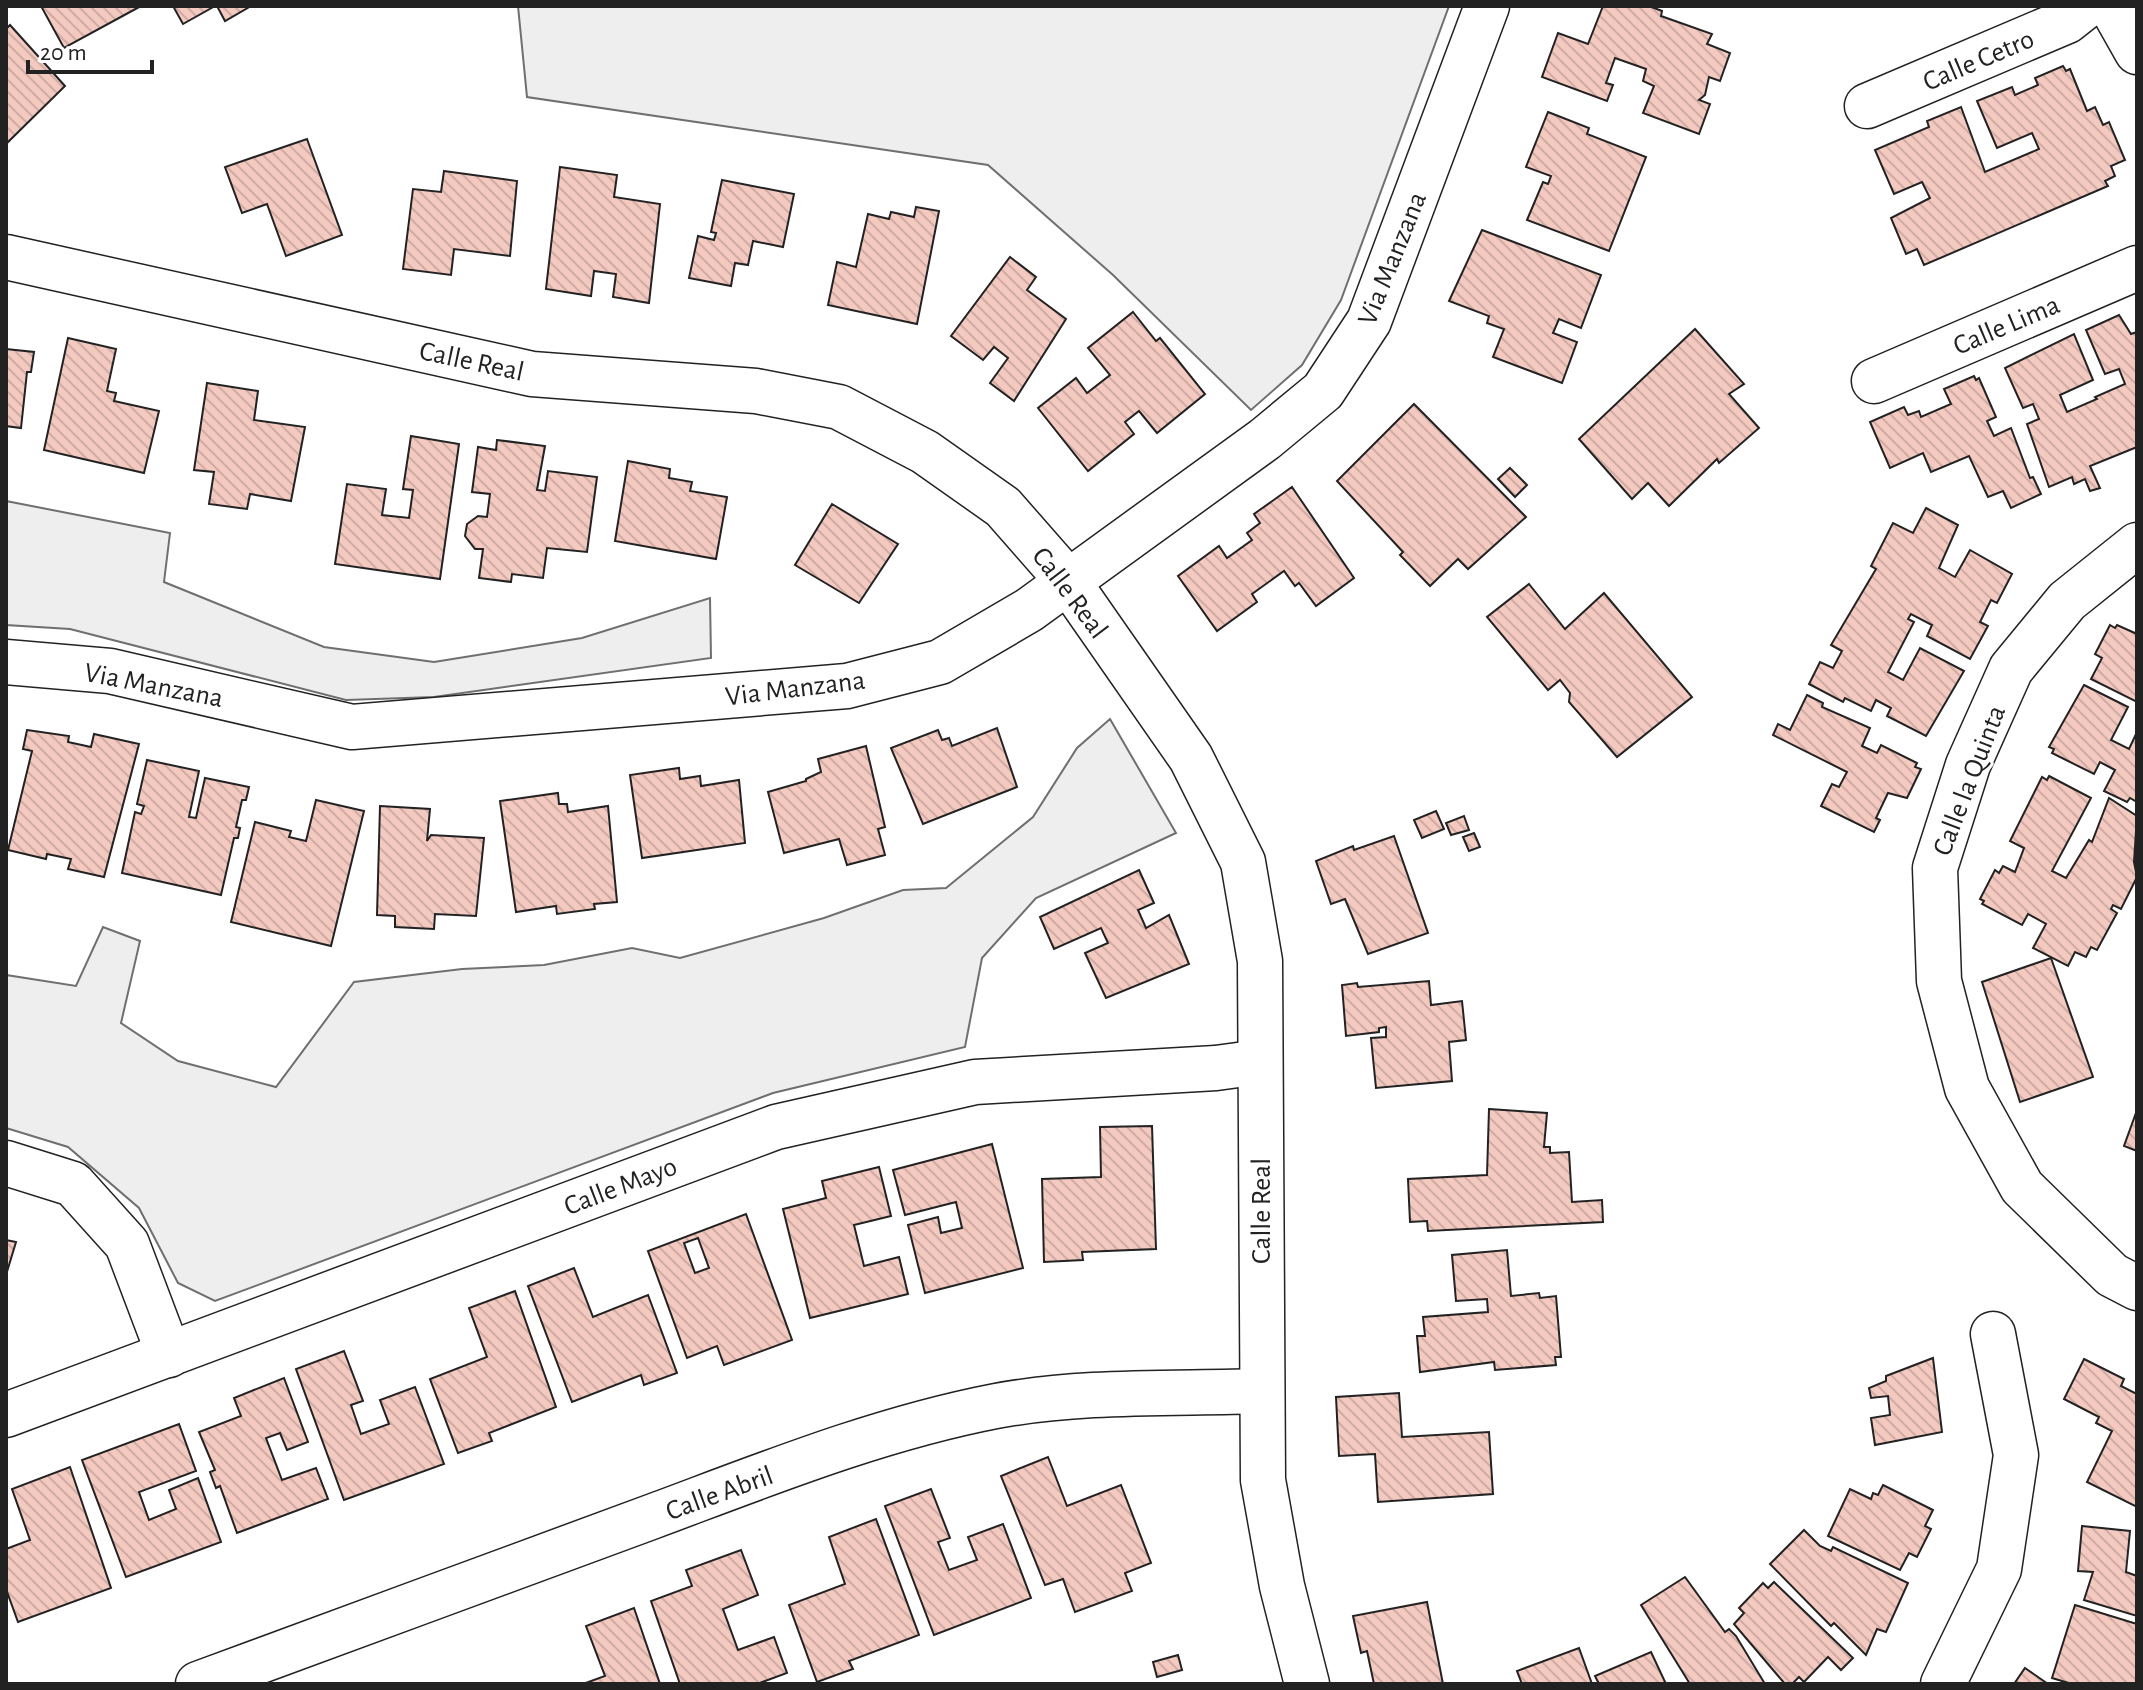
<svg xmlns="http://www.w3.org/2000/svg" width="2143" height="1690" viewBox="0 0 2143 1690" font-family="'Alegreya Sans',sans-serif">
  <defs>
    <pattern id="building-back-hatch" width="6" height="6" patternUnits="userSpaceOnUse" patternTransform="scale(2)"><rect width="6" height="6" fill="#f3c9c0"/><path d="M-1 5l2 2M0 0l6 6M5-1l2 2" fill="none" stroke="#d0aca5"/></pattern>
  </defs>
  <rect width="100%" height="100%" fill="#fff"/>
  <g fill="#eee" stroke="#6f6f6f" stroke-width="2">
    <polygon points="518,6 1449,6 1341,300 1302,365 1251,410 1113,275 988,165 527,97"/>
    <polygon points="6,501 170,533 164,582 324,647 434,662 582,638 710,598 711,658 434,697 346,700 70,629 6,625"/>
    <polygon points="1110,719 1176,833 1036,898 982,958 965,1047 773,1093 215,1301 178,1283 139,1208 68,1147 6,1128 6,975 76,986 103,927 140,941 121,1023 178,1061 276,1087 354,982 462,969 544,965 632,948 680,958 824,918 903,890 946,888 1033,817 1077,748"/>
  </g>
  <g fill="url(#building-back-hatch)" stroke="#222" stroke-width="2" fill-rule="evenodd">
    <polygon points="41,6 141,6 64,48"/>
    <polygon points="173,6 215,6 183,24"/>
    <polygon points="217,6 251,6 225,21"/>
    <polygon points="1603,6 1649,6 1662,11 1661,16 1712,34 1707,44 1730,53 1720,81 1709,77 1705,95 1699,100 1710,104 1699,134 1643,113 1654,86 1643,81 1646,69 1615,58 1606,83 1613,85 1607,101 1542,77 1558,33 1588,44"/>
    <polygon points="10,25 65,86 6,144 6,29"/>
    <polygon points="2063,66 2066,71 2070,69 2087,111 2095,107 2103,125 2109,122 2125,160 2111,166 2115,176 2105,181 2108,186 1924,265 1917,249 1906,254 1891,218 1930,198 1922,182 1894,194 1875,150 1929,127 1927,121 1961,107 1985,172 2039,149 2032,133 1997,148 1977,101 2012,87 2015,95 2038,85 2035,78"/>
    <polygon points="1548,112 1589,128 1587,134 1646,157 1609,251 1527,220 1543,182 1548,184 1551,176 1526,167"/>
    <polygon points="307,139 342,235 286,256 267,204 242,213 225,167"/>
    <polygon points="560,167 617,175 614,197 660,204 649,303 613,297 616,274 594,271 591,296 546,289"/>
    <polygon points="444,171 517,181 510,256 454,249 451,275 403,269 413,189 441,192"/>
    <polygon points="722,180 794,194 783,247 753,241 748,265 735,263 731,286 689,278 698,236 714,240 716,233 711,232"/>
    <polygon points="916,207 939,211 917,324 828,305 837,262 856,267 868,214 889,219 891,212 914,217"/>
    <polygon points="1482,230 1601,275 1581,328 1559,319 1553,333 1577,342 1562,383 1493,357 1504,329 1487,323 1489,316 1449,301"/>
    <polygon points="1010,257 1036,277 1027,290 1066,319 1014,401 990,383 1008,358 994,347 983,360 951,336"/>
    <polygon points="1133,312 1156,341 1160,338 1205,394 1157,433 1139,411 1125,422 1134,434 1088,471 1038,408 1076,378 1087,393 1110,375 1088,348"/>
    <polygon points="2119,315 2131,334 2137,332 2137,447 2090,466 2100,488 2090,491 2085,479 2074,484 2072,477 2049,487 2027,424 2039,419 2033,404 2023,408 2005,368 2074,334 2093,380 2060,395 2067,412 2097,399 2095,397 2125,384 2119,369 2105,374 2086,330"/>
    <polygon points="1695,329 1744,384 1729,394 1759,428 1719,463 1717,459 1669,506 1648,483 1632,499 1579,439"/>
    <polygon points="68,338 116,349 107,391 116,393 114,401 159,411 144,473 44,450"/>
    <polygon points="6,349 34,352 31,372 27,372 21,428 6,426"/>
    <polygon points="1974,376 1976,380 1979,378 1996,417 1987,421 1994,436 2011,428 2030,478 2033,477 2041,494 2011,508 2003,491 1988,497 1969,456 1931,472 1923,453 1890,468 1870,422 1904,407 1908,415 1919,411 1921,417 1951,404 1944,389"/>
    <polygon points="207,383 258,391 254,420 305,427 291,501 250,494 247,509 209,504 214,472 194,470"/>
    <polygon points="1414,404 1526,517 1468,569 1458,559 1430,586 1400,555 1403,552 1337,481"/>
    <polygon points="411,436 459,444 440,579 335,564 347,484 386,489 382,515 409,518 413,490 403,489"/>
    <polygon points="497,440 545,446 537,490 545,491 548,471 597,477 587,552 547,548 543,578 512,574 511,582 479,578 483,549 475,549 465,536 467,524 478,516 487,517 490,494 472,492 478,447 496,450"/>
    <polygon points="628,461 670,469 669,478 692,482 690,491 727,497 716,559 615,541"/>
    <polygon points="1510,468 1527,485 1515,497 1498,479"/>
    <polygon points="1292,487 1354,578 1316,606 1299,583 1295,586 1284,571 1252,594 1257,602 1217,631 1178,576 1219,546 1227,558 1252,540 1247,533 1260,523 1254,514"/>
    <polygon points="832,504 898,544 859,603 795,565"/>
    <polygon points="1926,508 1958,525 1939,568 1955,577 1970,550 2012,574 1997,603 1991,600 1980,622 1988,626 1970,659 1927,636 1932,625 1911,614 1908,619 1914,622 1888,672 1903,680 1920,648 1964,671 1926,736 1887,716 1891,708 1876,700 1871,711 1845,698 1843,702 1809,684 1820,662 1833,668 1842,651 1831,645 1876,569 1871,566 1893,523 1913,533"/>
    <polygon points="1529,584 1565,629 1604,593 1692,697 1617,757 1569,702 1570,693 1560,680 1548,690 1487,617"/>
    <polygon points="2110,625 2115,628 2117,625 2137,634 2137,702 2091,679 2102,658 2095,654"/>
    <polygon points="2084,685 2128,707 2111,740 2129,749 2137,732 2137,802 2130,798 2127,802 2104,791 2115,770 2100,762 2094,774 2052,753 2054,749 2049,747"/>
    <polygon points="1807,695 1823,703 1822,707 1870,728 1862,746 1877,753 1881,745 1917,763 1915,767 1921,769 1907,798 1888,793 1876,818 1880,820 1874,832 1821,806 1832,784 1839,787 1847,772 1773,735 1778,724 1790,730"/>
    <polygon points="997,728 1017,787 923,824 891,748 938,730 942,740 949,738 952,746"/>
    <polygon points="27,730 69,736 68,742 91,747 94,734 139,744 104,877 68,869 71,859 47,854 46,859 8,850 32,751 23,749"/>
    <polygon points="866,746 885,827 878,829 885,855 847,865 839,839 784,853 768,792 806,781 806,779 821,772 818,759"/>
    <polygon points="147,760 199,771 189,817 196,818 205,778 249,787 246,800 242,800 236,827 240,828 238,838 234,838 221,895 122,873 135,812 141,814 144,806 137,804"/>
    <polygon points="679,768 680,779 700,776 701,786 739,780 745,843 642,858 630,775"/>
    <polygon points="2049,776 2091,798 2052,871 2066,878 2089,840 2092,842 2109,798 2137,816 2134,862 2137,877 2121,909 2113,905 2111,909 2117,913 2097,950 2091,947 2086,957 2075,952 2068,966 2033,948 2046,924 2028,914 2022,925 1982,904 1984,901 1980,899 1995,870 1999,873 2003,866 2015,872 2024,848 2010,841 2042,777 2047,780"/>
    <polygon points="558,793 559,804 567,804 568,812 608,806 617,902 594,904 595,909 557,914 556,906 516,912 500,801"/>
    <polygon points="316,800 364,811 331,946 231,922 255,822 291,831 289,837 306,841"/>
    <polygon points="380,806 430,809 427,841 431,835 484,838 476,916 435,914 434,929 395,927 395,916 377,915"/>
    <polygon points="1436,811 1444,829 1422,838 1414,820"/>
    <polygon points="1464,816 1469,830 1451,835 1446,823"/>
    <polygon points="1474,833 1480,847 1469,851 1463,837"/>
    <polygon points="1394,836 1428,933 1368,954 1345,899 1331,904 1316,861 1353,846 1354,850"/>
    <polygon points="1139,870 1154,903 1138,910 1146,928 1169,915 1189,964 1106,998 1085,953 1108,943 1101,928 1054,949 1040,917"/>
    <polygon points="2051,958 2093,1077 2020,1102 1982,982"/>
    <polygon points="1429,981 1431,1005 1462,1001 1466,1040 1449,1042 1452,1081 1376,1088 1371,1038 1386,1037 1386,1027 1379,1028 1379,1032 1346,1036 1342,985 1357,983 1358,987"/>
    <polygon points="1489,1109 1547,1113 1544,1147 1550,1147 1550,1153 1569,1152 1572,1202 1602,1200 1603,1222 1428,1231 1427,1221 1410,1222 1408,1179 1487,1175"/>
    <polygon points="2137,1110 2137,1151 2124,1146"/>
    <polygon points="1152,1126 1156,1249 1082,1252 1083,1260 1044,1262 1042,1179 1101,1177 1100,1127"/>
    <polygon points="992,1144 1023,1268 925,1293 908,1225 938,1217 941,1233 962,1228 956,1202 905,1215 893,1170"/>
    <polygon points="879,1167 891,1216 854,1225 864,1266 899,1257 908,1294 810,1318 783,1209 826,1198 822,1181"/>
    <path d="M746,1214L792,1340L724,1365L717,1346L687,1358L648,1251ZM698,1238L709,1268L695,1273L684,1243Z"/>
    <polygon points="6,1240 16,1242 6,1275"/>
    <polygon points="1507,1250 1511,1296 1539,1293 1540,1298 1556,1296 1561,1357 1555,1357 1556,1365 1495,1370 1494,1362 1420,1372 1417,1336 1425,1336 1423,1317 1488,1312 1487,1299 1456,1301 1452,1255"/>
    <polygon points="574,1268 593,1317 648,1295 677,1373 644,1385 641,1375 572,1402 528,1286"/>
    <polygon points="515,1291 556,1407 489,1433 492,1441 458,1453 430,1379 487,1357 469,1308"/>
    <polygon points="344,1351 363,1401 351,1405 361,1434 389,1424 380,1400 415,1387 444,1464 344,1500 296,1369"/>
    <polygon points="1933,1358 1942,1432 1875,1445 1871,1418 1890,1415 1888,1396 1871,1398 1869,1388 1886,1381 1886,1376"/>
    <polygon points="2084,1359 2124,1379 2121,1386 2137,1394 2137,1507 2087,1482 2112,1431 2096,1423 2099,1417 2064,1399"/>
    <polygon points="284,1378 308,1442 287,1450 280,1433 266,1438 282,1480 316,1468 328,1499 237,1533 220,1486 216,1488 210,1472 215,1470 199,1432 241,1416 234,1398"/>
    <polygon points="1399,1393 1402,1437 1489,1432 1493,1494 1378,1502 1375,1454 1339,1456 1336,1397"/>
    <polygon points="179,1424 196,1471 139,1492 149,1520 176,1509 169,1490 198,1478 221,1542 126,1577 82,1460"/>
    <polygon points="1048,1457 1067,1506 1121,1485 1151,1563 1125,1573 1132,1591 1075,1612 1063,1579 1045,1585 1001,1476"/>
    <polygon points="70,1467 111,1588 18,1622 6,1589 6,1549 30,1540 12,1489"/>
    <polygon points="1883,1485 1933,1510 1925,1526 1931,1529 1917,1557 1909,1553 1900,1570 1828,1536 1850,1489 1871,1499 1873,1493 1878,1495"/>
    <polygon points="931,1489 950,1538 938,1542 949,1570 977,1560 968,1537 1003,1524 1031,1598 934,1635 885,1506"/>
    <polygon points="876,1519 919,1635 849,1661 853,1669 817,1682 789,1605 845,1584 829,1537"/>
    <polygon points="2082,1526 2130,1531 2126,1572 2137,1576 2137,1616 2084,1600 2093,1572 2078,1571"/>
    <polygon points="1804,1530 1820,1546 1831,1551 1833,1547 1908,1583 1886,1632 1877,1629 1866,1655 1834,1623 1831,1626 1770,1564"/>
    <polygon points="741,1550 758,1595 723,1609 738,1650 774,1637 787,1673 757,1684 680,1684 651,1601 692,1586 686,1570"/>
    <polygon points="1685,1577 1725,1632 1729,1629 1736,1636 1765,1684 1690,1684 1641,1605"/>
    <polygon points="1774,1582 1853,1658 1841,1670 1828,1657 1804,1682 1799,1677 1792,1684 1785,1684 1734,1624 1744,1613 1739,1608 1763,1583 1768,1588"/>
    <polygon points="1427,1602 1443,1684 1374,1684 1367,1651 1361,1653 1353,1616"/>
    <polygon points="2075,1605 2137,1624 2137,1684 2072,1684 2052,1678"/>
    <polygon points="634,1608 660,1684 583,1684 605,1676 586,1626"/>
    <polygon points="1579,1648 1592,1684 1522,1684 1517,1671"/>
    <polygon points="1651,1652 1666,1684 1599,1684 1595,1676"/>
    <polygon points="1178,1655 1182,1670 1157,1677 1153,1662"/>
    <polygon points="2025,1668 2048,1684 2014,1684"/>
  </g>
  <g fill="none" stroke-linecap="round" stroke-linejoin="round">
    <defs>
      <g id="minor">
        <polyline points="2111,6 2137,52"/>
        <polyline points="1867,106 2067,21 2086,6"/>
        <polyline points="6,257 532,374 756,391 839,407 925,452 1003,507 1067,580 1191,758 1243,862 1260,961 1263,1480 1282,1586 1307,1684"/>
        <polyline points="1874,381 2137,268"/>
        <polyline points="2137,545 2067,601 2011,669 1968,765 1935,868 1939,981 1967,1088 2022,1187 2112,1275 2137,1288"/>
        <polyline points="6,662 110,671 352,727 847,686 940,662 1029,610 1265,439 1323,391 1369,321 1487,6"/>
        <polyline points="6,1163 73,1184 127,1244 169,1355"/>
        <polyline points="6,1415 776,1127 975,1082 1216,1068 1260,1062"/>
        <path d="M198,1684C349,1628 500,1573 651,1517C764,1475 877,1429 996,1406C1082,1390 1173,1394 1261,1391"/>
        <polyline points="1943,1684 1999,1569 2016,1455 1993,1334"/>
      </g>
    </defs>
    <use href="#minor" stroke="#222" stroke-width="47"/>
    <use href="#minor" stroke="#fff" stroke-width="44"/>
  </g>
  <g text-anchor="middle" stroke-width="6" stroke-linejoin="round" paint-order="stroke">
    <g font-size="28" fill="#222" stroke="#fff">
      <text transform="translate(1978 59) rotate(-23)" y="10">Calle Cetro</text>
      <text transform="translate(1391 258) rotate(-68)" y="10">Via Manzana</text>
      <text transform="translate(2006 324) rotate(-23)" y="10">Calle Lima</text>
      <text transform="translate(472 360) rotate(12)" y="10">Calle Real</text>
      <text transform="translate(1071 592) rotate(53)" y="10">Calle Real</text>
      <text transform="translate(154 684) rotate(11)" y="10">Via Manzana</text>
      <text transform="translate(795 687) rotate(-7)" y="10">Via Manzana</text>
      <text transform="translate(1968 780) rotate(-69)" y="10">Calle la Quinta</text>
      <text transform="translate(620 1185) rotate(-21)" y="10">Calle Mayo</text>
      <text transform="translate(1260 1211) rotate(-90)" y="10">Calle Real</text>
      <text transform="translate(719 1492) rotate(-20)" y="10">Calle Abril</text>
    </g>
  </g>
  <rect width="2143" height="1690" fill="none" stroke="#222222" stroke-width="16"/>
  <path d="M28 60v12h124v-12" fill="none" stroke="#222222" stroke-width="4"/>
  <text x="40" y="60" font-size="24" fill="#222222" stroke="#ffffff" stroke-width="6" paint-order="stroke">20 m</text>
</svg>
